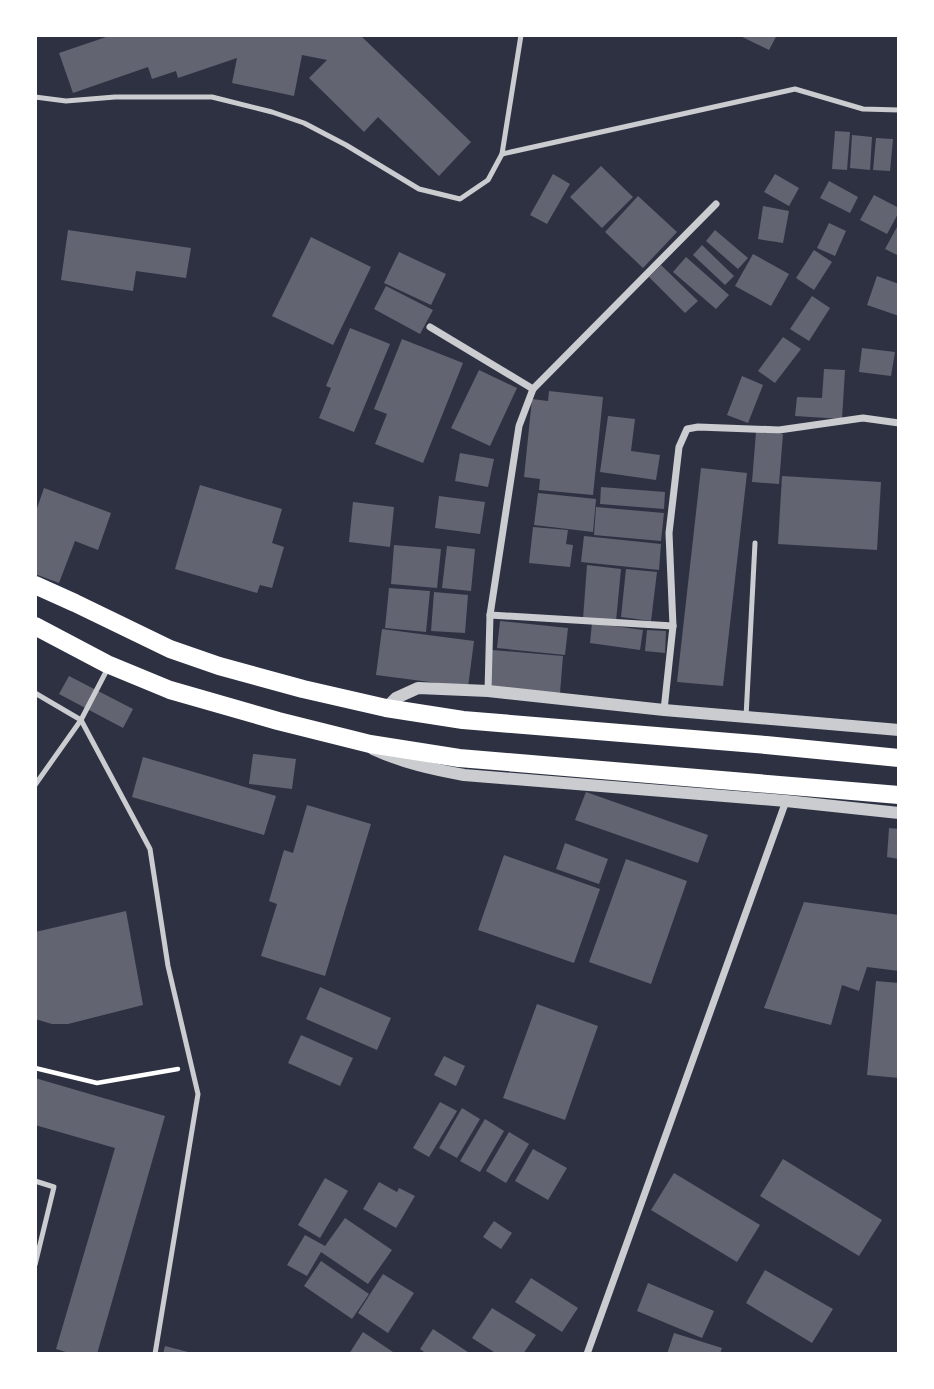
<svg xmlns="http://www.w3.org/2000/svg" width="934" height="1389" viewBox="0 0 934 1389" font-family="'Asap Condensed',sans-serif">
  <rect width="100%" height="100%" fill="#2d3142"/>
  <g fill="#626471">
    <polygon points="112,35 360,35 471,142 439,176 378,117 364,132 309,78 327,60 302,55 294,96 232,83 237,58 178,78 176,71 152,79 148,67 73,93 59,53"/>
    <polygon points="738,35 777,35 769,50"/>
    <polygon points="835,131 850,132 847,170 832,169"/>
    <polygon points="852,135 872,137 870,170 850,168"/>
    <polygon points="876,138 893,139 890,171 873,170"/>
    <polygon points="601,166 633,197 602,228 570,197"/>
    <polygon points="553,174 570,184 547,224 530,215"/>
    <polygon points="775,174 799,188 789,206 764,192"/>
    <polygon points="829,181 858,197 850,213 820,198"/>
    <polygon points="874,195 899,208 899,212 887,234 860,220"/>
    <polygon points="638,196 677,232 643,268 605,232"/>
    <polygon points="763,206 789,211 783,243 758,239"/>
    <polygon points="829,223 846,231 835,256 817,248"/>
    <polygon points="897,227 899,228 899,256 885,249"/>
    <polygon points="68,230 191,248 186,278 136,271 133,291 61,280"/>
    <polygon points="715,230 748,258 738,269 706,241"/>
    <polygon points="311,237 371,267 333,345 272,316"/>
    <polygon points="702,245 734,276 725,285 693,255"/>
    <polygon points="814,250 832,262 814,290 796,278"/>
    <polygon points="399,252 446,274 431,305 384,283"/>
    <polygon points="753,254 789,274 771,306 735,286"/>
    <polygon points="686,257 729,295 716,309 673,272"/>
    <polygon points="661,265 698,301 685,313 649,277"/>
    <polygon points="877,276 899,284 899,316 867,305"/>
    <polygon points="386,286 433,310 420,334 374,309"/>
    <polygon points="812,296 830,308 809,341 790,329"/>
    <polygon points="350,328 390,344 354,432 319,418 331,388 326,386"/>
    <polygon points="783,337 801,349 775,383 758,371"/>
    <polygon points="402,339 463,363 423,463 375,444 387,414 374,409"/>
    <polygon points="862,348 895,352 891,376 859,372"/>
    <polygon points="824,369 845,370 842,419 795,416 797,397 822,398"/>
    <polygon points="479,370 517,388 490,446 451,428"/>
    <polygon points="742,376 763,385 748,423 727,415"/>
    <polygon points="549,391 603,397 593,495 539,490 540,479 524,477 532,399 548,401"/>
    <polygon points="608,416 635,419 631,451 660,455 656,480 600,472"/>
    <polygon points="756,432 783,434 779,484 752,482"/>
    <polygon points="460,453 494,459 488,487 455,481"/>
    <polygon points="701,468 747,473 723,686 677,682"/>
    <polygon points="782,476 881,482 877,550 778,544"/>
    <polygon points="200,485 282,509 272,543 284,547 272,588 260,585 257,593 175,569"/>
    <polygon points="601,487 665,492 664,509 600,504"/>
    <polygon points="44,488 111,513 98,550 75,541 59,583 35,574 35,514"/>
    <polygon points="538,493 596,499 593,532 534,525"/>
    <polygon points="439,496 485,502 480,534 435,528"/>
    <polygon points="353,502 394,507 390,547 349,542"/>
    <polygon points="596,507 664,513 661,541 594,535"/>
    <polygon points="533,527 568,530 566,544 573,545 570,567 529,563"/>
    <polygon points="584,536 661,544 659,570 581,562"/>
    <polygon points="394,545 441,549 437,588 391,584"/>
    <polygon points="447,546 475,549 471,591 442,588"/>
    <polygon points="587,565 621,569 616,621 583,619"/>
    <polygon points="626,569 657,572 651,621 621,617"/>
    <polygon points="389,588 430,591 426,632 385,628"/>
    <polygon points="434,592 468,595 465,633 431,631"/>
    <polygon points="500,621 568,628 565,655 497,648"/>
    <polygon points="592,623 643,630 640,650 590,643"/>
    <polygon points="382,629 474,641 468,687 376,675"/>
    <polygon points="647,630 666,631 665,653 645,651"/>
    <polygon points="492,650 563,656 560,693 488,687"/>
    <polygon points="69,676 133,709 123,728 59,694"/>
    <polygon points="253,754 296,759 292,789 249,784"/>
    <polygon points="143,757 276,796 264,835 132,797"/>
    <polygon points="586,792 708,835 698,863 575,820"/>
    <polygon points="307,805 371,824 325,976 261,956 277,904 269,901 284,850 293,853"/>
    <polygon points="889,828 899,829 899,859 887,857"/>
    <polygon points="565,843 608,859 599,884 556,869"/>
    <polygon points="504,855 600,889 574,963 478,930"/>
    <polygon points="626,859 687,881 651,984 589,962"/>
    <polygon points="804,902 899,915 899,971 867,967 859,991 842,985 831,1025 764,1008"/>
    <polygon points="126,911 143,1005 68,1024 52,1024 35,1019 35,932"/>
    <polygon points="876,981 899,983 899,1078 867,1075"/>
    <polygon points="320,987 391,1018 377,1050 306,1019"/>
    <polygon points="537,1004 598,1026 565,1120 503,1098"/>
    <polygon points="301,1035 353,1058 340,1086 288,1063"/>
    <polygon points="444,1056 465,1066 456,1086 434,1075"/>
    <polygon points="35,1078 165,1116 97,1354 72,1354 56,1349 115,1148 35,1125"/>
    <polygon points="440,1102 457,1111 429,1157 413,1148"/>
    <polygon points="462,1108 480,1119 457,1158 439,1148"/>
    <polygon points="485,1119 504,1131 480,1172 460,1161"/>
    <polygon points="509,1132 529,1144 506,1183 486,1171"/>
    <polygon points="533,1149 567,1168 548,1200 515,1181"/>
    <polygon points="783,1159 882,1220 859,1256 760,1196"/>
    <polygon points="674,1173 760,1225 737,1262 651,1210"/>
    <polygon points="325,1178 348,1191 320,1238 298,1225"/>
    <polygon points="379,1182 397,1192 399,1188 415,1196 396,1228 363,1209"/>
    <polygon points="345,1218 392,1250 368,1284 321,1252 307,1276 287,1265 305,1235 325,1246"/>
    <polygon points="494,1221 512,1233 501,1249 483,1237"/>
    <polygon points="321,1261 369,1294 352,1319 304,1286"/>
    <polygon points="765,1270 833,1309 812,1343 746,1303"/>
    <polygon points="383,1274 414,1293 388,1333 358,1313"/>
    <polygon points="531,1278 578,1308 562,1332 515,1302"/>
    <polygon points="648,1283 714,1311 702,1338 637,1311"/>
    <polygon points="492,1308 536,1335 523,1354 497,1354 472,1338"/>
    <polygon points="433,1329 471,1354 427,1354 420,1349"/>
    <polygon points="363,1332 396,1354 349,1354"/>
    <polygon points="674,1333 722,1348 720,1354 667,1354"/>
    <polygon points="165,1346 192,1353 192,1354 163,1354"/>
  </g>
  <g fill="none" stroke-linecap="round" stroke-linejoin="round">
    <polyline stroke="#fff" stroke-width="4.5" points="35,1068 97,1083 178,1069"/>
    <g stroke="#caccd0" stroke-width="5">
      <polyline points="35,97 66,101 115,97 212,97 272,112 304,123 346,145 419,189 460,199 488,180 502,154 521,35"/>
      <polyline points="502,154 795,89 863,109 899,110"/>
      <polyline points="35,693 81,720 150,849 168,966 198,1094 155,1354"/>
      <polyline points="746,717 755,543"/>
      <polyline points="35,785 81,720 109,666"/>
      <polyline points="35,1181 54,1187 35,1265"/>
    </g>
    <g stroke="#caccd0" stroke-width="7">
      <polyline points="430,327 533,389"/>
      <polyline points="490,615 673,626"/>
      <polyline points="488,691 490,615 519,426 533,389 716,204"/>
      <polyline points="664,710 673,626 669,533 679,447 687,429 698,427 779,430 863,418 899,423"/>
      <polyline points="587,1354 786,801"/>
    </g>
    <g stroke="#caccd0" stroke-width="12">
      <polyline points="386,708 396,698 418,688 488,691 664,710 899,730"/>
      <path d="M373,749C404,763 431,769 464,775L786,801L899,813"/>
    </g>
    <g stroke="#fff" stroke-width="18">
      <polyline points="35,585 75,603 170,649 219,666 303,689 386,708 463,720 766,745 899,758"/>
      <polyline points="35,626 107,664 170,690 278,721 370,744 459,758 899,795"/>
    </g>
  </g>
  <rect width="934" height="1389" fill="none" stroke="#ffffff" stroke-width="74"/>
</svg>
